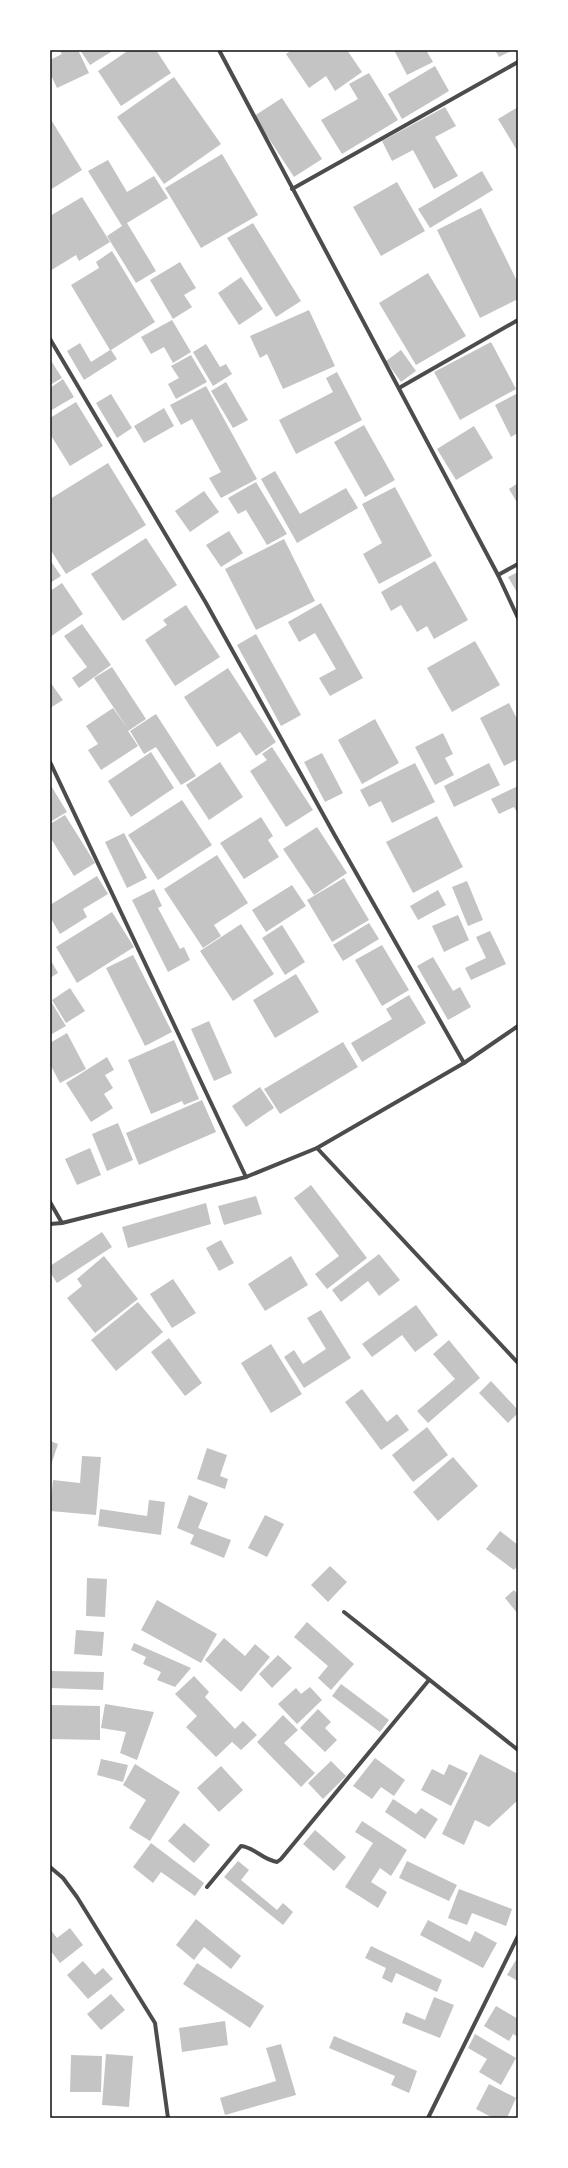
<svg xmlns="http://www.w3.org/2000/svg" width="568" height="2168" viewBox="0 0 568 2168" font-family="Montserrat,sans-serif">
  <rect width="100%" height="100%" fill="#fff"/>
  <g fill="#c4c4c4">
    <polygon points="59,50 78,50 89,73 57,88 50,73 50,60 62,54"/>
    <polygon points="80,50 114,50 90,65"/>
    <polygon points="129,50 156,50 171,73 121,106 98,71"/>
    <polygon points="292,50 347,50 362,72 335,91 326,76 309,88 286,54"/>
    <polygon points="394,50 426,50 433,62 407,75"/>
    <polygon points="495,50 513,50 499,57"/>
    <polygon points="435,66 449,91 402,119 388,94"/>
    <polygon points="369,73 398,120 342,154 321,120 358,99 349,84"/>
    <polygon points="174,77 221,144 164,184 117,117"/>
    <polygon points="282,98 322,159 294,177 254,116"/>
    <polygon points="445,107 456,126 435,137 458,176 434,189 413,150 392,161 382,141"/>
    <polygon points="518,107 518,152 498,119"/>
    <polygon points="50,118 82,170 50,190"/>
    <polygon points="222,154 258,215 201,248 165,188"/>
    <polygon points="108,160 127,192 154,176 168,198 127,223 156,271 136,283 107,236 122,226 88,171"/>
    <polygon points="482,171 493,190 430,228 418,209"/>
    <polygon points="397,182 425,231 381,256 353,207"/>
    <polygon points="82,197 110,242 79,261 76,255 50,271 50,216"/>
    <polygon points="481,208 518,283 518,299 480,318 437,230"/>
    <polygon points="253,223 301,301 276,317 227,238"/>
    <polygon points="112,251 155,322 111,350 117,359 84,380 67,351 80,343 91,362 110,350 71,285 99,268 96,262"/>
    <polygon points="180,262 196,288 184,295 192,307 173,319 150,280"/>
    <polygon points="428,273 466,336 416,365 379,303"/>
    <polygon points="241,277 263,309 239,325 218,293"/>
    <polygon points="309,310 335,366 283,389 267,354 260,358 250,336"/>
    <polygon points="172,320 191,352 173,363 164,347 151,354 141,337"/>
    <polygon points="491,342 516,389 460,420 434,372"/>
    <polygon points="206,344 220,367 226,364 232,374 213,386 193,352"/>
    <polygon points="401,350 416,371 401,382 386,361"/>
    <polygon points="191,355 207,382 176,399 168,384 179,378 171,366"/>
    <polygon points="50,359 62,378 50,385"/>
    <polygon points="337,372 362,420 296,454 279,420 333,392 326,378"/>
    <polygon points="63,379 74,397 50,411 50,388"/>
    <polygon points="226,382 248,420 233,428 211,391"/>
    <polygon points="206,386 257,479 221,498 209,478 221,472 192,419 181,425 170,405"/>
    <polygon points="518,393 518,433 511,437 495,405"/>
    <polygon points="111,394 132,428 117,438 96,403"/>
    <polygon points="76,402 103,446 70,466 50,434 50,418"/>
    <polygon points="164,408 174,426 144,443 134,426"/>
    <polygon points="364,425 395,480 365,497 334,442"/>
    <polygon points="474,426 493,458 456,480 437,449"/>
    <polygon points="108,463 146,525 66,574 50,549 50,499"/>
    <polygon points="275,471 300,514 346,488 358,508 297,543 261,479"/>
    <polygon points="256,482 287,534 267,545 246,510 238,514 228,498"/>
    <polygon points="518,483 518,504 509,489"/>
    <polygon points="395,487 432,556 379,584 363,554 382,543 362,504"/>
    <polygon points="204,491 219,512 190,532 175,511"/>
    <polygon points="229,531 243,553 221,567 206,545"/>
    <polygon points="146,538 177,585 123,621 91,574"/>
    <polygon points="284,539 315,601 256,630 225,569"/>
    <polygon points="50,560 61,576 50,583"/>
    <polygon points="435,561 468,620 434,639 427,626 417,632 401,605 391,611 381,592"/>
    <polygon points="518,572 518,594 508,577"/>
    <polygon points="62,583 83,614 50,637 50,591"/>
    <polygon points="321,603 363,678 330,696 319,678 336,669 315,633 299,642 288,622"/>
    <polygon points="186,605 220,657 175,686 145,640 167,625 163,620"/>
    <polygon points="82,624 111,665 79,688 72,678 87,667 64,636"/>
    <polygon points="256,634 301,715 281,726 237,645"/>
    <polygon points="475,641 500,685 452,712 427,668"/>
    <polygon points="112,667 146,719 128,731 138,746 101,770 88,750 98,744 86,726 113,708 128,729 94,678"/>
    <polygon points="228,668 276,742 256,756 240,732 217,747 184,697"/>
    <polygon points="50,682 63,700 50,708"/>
    <polygon points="509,703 518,721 518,759 504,766 480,718"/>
    <polygon points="156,714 196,776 181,785 156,747 144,754 130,731"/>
    <polygon points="375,719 399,763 362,784 338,740"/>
    <polygon points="443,733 453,754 445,758 454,775 435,785 415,747"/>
    <polygon points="272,747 313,810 286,827 250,771 267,760 262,754"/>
    <polygon points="151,752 174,788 131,817 108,781"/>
    <polygon points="322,753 343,793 325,802 304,762"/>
    <polygon points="220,762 243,797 209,820 186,785"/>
    <polygon points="415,763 435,802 392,823 381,801 369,807 360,790"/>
    <polygon points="489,763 500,785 454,807 444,786"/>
    <polygon points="50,784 67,812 50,822"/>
    <polygon points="518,786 518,814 514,807 499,814 491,799"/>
    <polygon points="182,800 212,845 158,880 128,835"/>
    <polygon points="65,815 95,863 74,876 50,837 50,824"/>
    <polygon points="437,816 463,867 413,893 386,842"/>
    <polygon points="261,817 273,836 268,840 279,857 244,879 220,843"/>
    <polygon points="317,827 347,873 314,895 283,849"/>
    <polygon points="124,833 147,878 127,888 105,842"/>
    <polygon points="217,855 248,903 214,925 221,936 203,948 164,889"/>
    <polygon points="97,876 108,894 83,909 87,917 60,934 50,917 50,905"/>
    <polygon points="344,878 369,920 332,942 307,900"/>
    <polygon points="467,881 483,920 468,926 452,887"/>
    <polygon points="292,885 306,906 266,932 252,910"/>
    <polygon points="154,889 162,906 158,908 180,949 184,947 190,960 168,972 132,900"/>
    <polygon points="438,890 446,905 418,920 410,906"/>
    <polygon points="112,912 134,947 77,983 56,947"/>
    <polygon points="458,915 469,940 444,952 432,926"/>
    <polygon points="369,923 379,939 343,961 333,945"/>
    <polygon points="241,924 274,974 233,1001 200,951"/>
    <polygon points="282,925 305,962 285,975 262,938"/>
    <polygon points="490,931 506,964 471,980 465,968 486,958 476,937"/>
    <polygon points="382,945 409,990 382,1006 355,960"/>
    <polygon points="133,955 172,1032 145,1046 106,968"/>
    <polygon points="433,957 453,991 460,987 471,1007 448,1020 417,966"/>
    <polygon points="50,959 58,973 50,978"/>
    <polygon points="296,974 319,1012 275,1038 253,1000"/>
    <polygon points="70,988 85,1011 66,1023 52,1000"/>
    <polygon points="409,995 426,1023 362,1062 351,1043 392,1019 386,1009"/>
    <polygon points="50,1000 66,1026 50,1035"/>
    <polygon points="209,1021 232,1073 214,1081 191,1029"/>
    <polygon points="67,1033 86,1069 60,1083 50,1064 50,1043"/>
    <polygon points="174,1040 199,1099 184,1105 182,1101 151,1114 128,1060"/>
    <polygon points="343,1042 358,1067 280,1114 264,1089"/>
    <polygon points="107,1057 114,1070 105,1075 113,1088 104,1094 113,1108 91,1122 66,1083"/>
    <polygon points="260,1087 274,1108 246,1127 232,1106"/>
    <polygon points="202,1100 216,1132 139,1165 126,1133"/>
    <polygon points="118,1123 133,1160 107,1171 92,1134"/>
    <polygon points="90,1148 101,1175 77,1185 65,1159"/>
    <polygon points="311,1185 367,1258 327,1289 315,1274 339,1256 294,1198"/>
    <polygon points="256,1196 262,1214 224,1225 218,1206"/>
    <polygon points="206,1203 211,1224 128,1248 122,1227"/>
    <polygon points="102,1232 112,1247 57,1283 50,1272 50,1266"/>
    <polygon points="221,1240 234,1263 219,1271 206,1248"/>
    <polygon points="379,1254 400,1280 379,1296 368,1281 341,1302 332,1290"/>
    <polygon points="104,1256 138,1299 95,1333 67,1298 82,1286 77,1279"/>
    <polygon points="291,1256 308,1285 265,1311 248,1284"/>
    <polygon points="173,1279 196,1313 172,1328 150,1294"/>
    <polygon points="138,1302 163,1332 116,1371 91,1340"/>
    <polygon points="416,1305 438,1335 415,1352 402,1335 372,1357 362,1344"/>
    <polygon points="321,1310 351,1358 304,1388 284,1357 294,1350 303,1364 326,1349 307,1318"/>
    <polygon points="169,1338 202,1383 185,1396 151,1352"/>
    <polygon points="449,1340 480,1378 428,1423 417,1411 455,1379 433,1354"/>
    <polygon points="271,1344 302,1394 271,1413 241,1363"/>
    <polygon points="491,1381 518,1410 518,1413 508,1423 479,1393"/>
    <polygon points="362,1389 387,1422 397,1414 409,1430 381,1450 345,1402"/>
    <polygon points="427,1427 448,1455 413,1482 392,1455"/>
    <polygon points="50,1441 58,1444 50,1468"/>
    <polygon points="207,1448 227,1455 220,1476 228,1479 225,1489 197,1479"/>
    <polygon points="82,1456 101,1457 96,1515 50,1511 53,1480 80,1483"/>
    <polygon points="453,1457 478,1486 438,1521 413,1492"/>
    <polygon points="189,1495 208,1503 198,1528 231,1540 224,1558 190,1544 194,1535 177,1528"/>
    <polygon points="149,1500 165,1502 161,1535 98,1526 100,1509 147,1516"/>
    <polygon points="265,1515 284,1524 267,1557 248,1548"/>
    <polygon points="500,1531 518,1545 518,1565 514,1570 486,1549"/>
    <polygon points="330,1566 347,1582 328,1602 311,1585"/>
    <polygon points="87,1578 107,1579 105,1617 86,1616"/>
    <polygon points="514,1590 518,1595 518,1614 505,1598"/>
    <polygon points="157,1600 217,1634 201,1663 141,1630"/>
    <polygon points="307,1622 354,1664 331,1690 318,1678 328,1666 294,1637"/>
    <polygon points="76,1630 104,1632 102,1656 74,1654"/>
    <polygon points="224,1638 245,1656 255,1644 270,1657 241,1692 205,1660"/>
    <polygon points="134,1643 191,1668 175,1687 157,1680 161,1672 143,1664 146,1657 131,1650"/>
    <polygon points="278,1655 292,1668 272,1688 259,1674"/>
    <polygon points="50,1671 104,1672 103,1690 50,1688"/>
    <polygon points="194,1676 209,1692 205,1697 235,1729 243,1721 257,1735 241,1750 232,1742 216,1757 186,1727 197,1716 175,1694"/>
    <polygon points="341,1684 389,1720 380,1732 332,1696"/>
    <polygon points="310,1687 322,1700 297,1724 278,1704 296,1688 301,1694"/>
    <polygon points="105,1704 154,1712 137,1760 120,1753 126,1732 101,1728"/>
    <polygon points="50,1705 100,1706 100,1740 50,1739"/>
    <polygon points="318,1709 331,1722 325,1728 337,1740 325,1752 300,1728"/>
    <polygon points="283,1715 298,1730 284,1743 315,1773 301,1787 257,1742"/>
    <polygon points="480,1754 518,1774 518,1800 489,1827 475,1820 464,1845 442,1834"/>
    <polygon points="375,1758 405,1780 394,1796 381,1787 372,1799 353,1786"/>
    <polygon points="101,1759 128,1765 123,1782 97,1775"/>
    <polygon points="331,1761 346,1776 323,1799 308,1783"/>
    <polygon points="135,1764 180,1792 150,1841 129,1828 146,1800 123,1785"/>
    <polygon points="449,1764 468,1773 451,1806 421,1790 432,1769 444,1775"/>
    <polygon points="221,1766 243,1790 219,1812 197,1788"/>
    <polygon points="393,1799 416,1814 421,1808 438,1819 425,1839 385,1812"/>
    <polygon points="362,1821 407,1850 391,1876 380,1868 371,1882 387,1892 378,1908 345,1887 373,1843 355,1832"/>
    <polygon points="184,1823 210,1845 194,1863 168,1841"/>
    <polygon points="315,1830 346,1857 334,1871 303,1844"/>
    <polygon points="151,1843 204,1883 195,1896 161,1872 153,1883 133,1867"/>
    <polygon points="238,1861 249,1870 241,1880 277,1910 283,1903 293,1912 283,1925 224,1877"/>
    <polygon points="407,1861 457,1885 449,1901 399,1878"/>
    <polygon points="459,1889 512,1909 506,1926 472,1913 467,1925 448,1918"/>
    <polygon points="196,1919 241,1956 231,1969 204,1947 194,1960 176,1945"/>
    <polygon points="428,1920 470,1942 475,1931 497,1943 483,1968 420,1935"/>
    <polygon points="70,1928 83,1945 60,1963 50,1950 50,1929 57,1938"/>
    <polygon points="371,1946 442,1980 437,1992 396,1973 392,1983 382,1978 386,1968 365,1958"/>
    <polygon points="516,1960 518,1961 518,1981 507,1975"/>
    <polygon points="83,1961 95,1975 103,1968 113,1979 88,1999 67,1975"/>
    <polygon points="197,1963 264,2006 250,2028 183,1984"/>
    <polygon points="111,1994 125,2010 101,2030 87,2014"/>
    <polygon points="434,1997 454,2005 440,2038 402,2023 406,2012 425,2020"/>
    <polygon points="496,2006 518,2019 518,2037 513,2034 509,2041 484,2026"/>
    <polygon points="225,2021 228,2045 182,2052 179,2028"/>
    <polygon points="475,2034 516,2058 501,2085 479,2072 487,2059 468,2048"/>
    <polygon points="334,2036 417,2071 409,2093 391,2085 395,2076 329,2048"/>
    <polygon points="281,2044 296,2095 225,2115 220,2098 276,2081 266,2048"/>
    <polygon points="106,2054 133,2056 129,2107 102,2105"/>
    <polygon points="71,2055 102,2056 101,2092 70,2092"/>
    <polygon points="489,2084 516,2098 507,2118 493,2118 476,2109"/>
  </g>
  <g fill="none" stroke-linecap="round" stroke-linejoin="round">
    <g stroke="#4c4c4c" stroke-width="4">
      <polyline points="219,50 498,575 518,618"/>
      <polyline points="292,189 518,62"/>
      <polyline points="50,339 206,603 334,834 464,1063"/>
      <polyline points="399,388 518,320"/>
      <polyline points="498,575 518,564"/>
      <polyline points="50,762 246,1177"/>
      <polyline points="317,1148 518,1363"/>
      <polyline points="50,1202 62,1223"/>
      <polyline points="50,1224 62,1223 246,1177 317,1148 464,1063 518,1026"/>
      <polyline points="344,1612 518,1750"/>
      <polyline points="50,1867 63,1878 77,1897 155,2023 168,2118"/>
      <path d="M207,1887L241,1846C254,1847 263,1860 277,1862L281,1859L429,1680"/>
      <polyline points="428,2118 518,1936"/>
    </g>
  </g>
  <rect width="568" height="2168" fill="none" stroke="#ffffff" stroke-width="102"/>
  <rect x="51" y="51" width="466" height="2066" fill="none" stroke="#111" stroke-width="1.5"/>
</svg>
